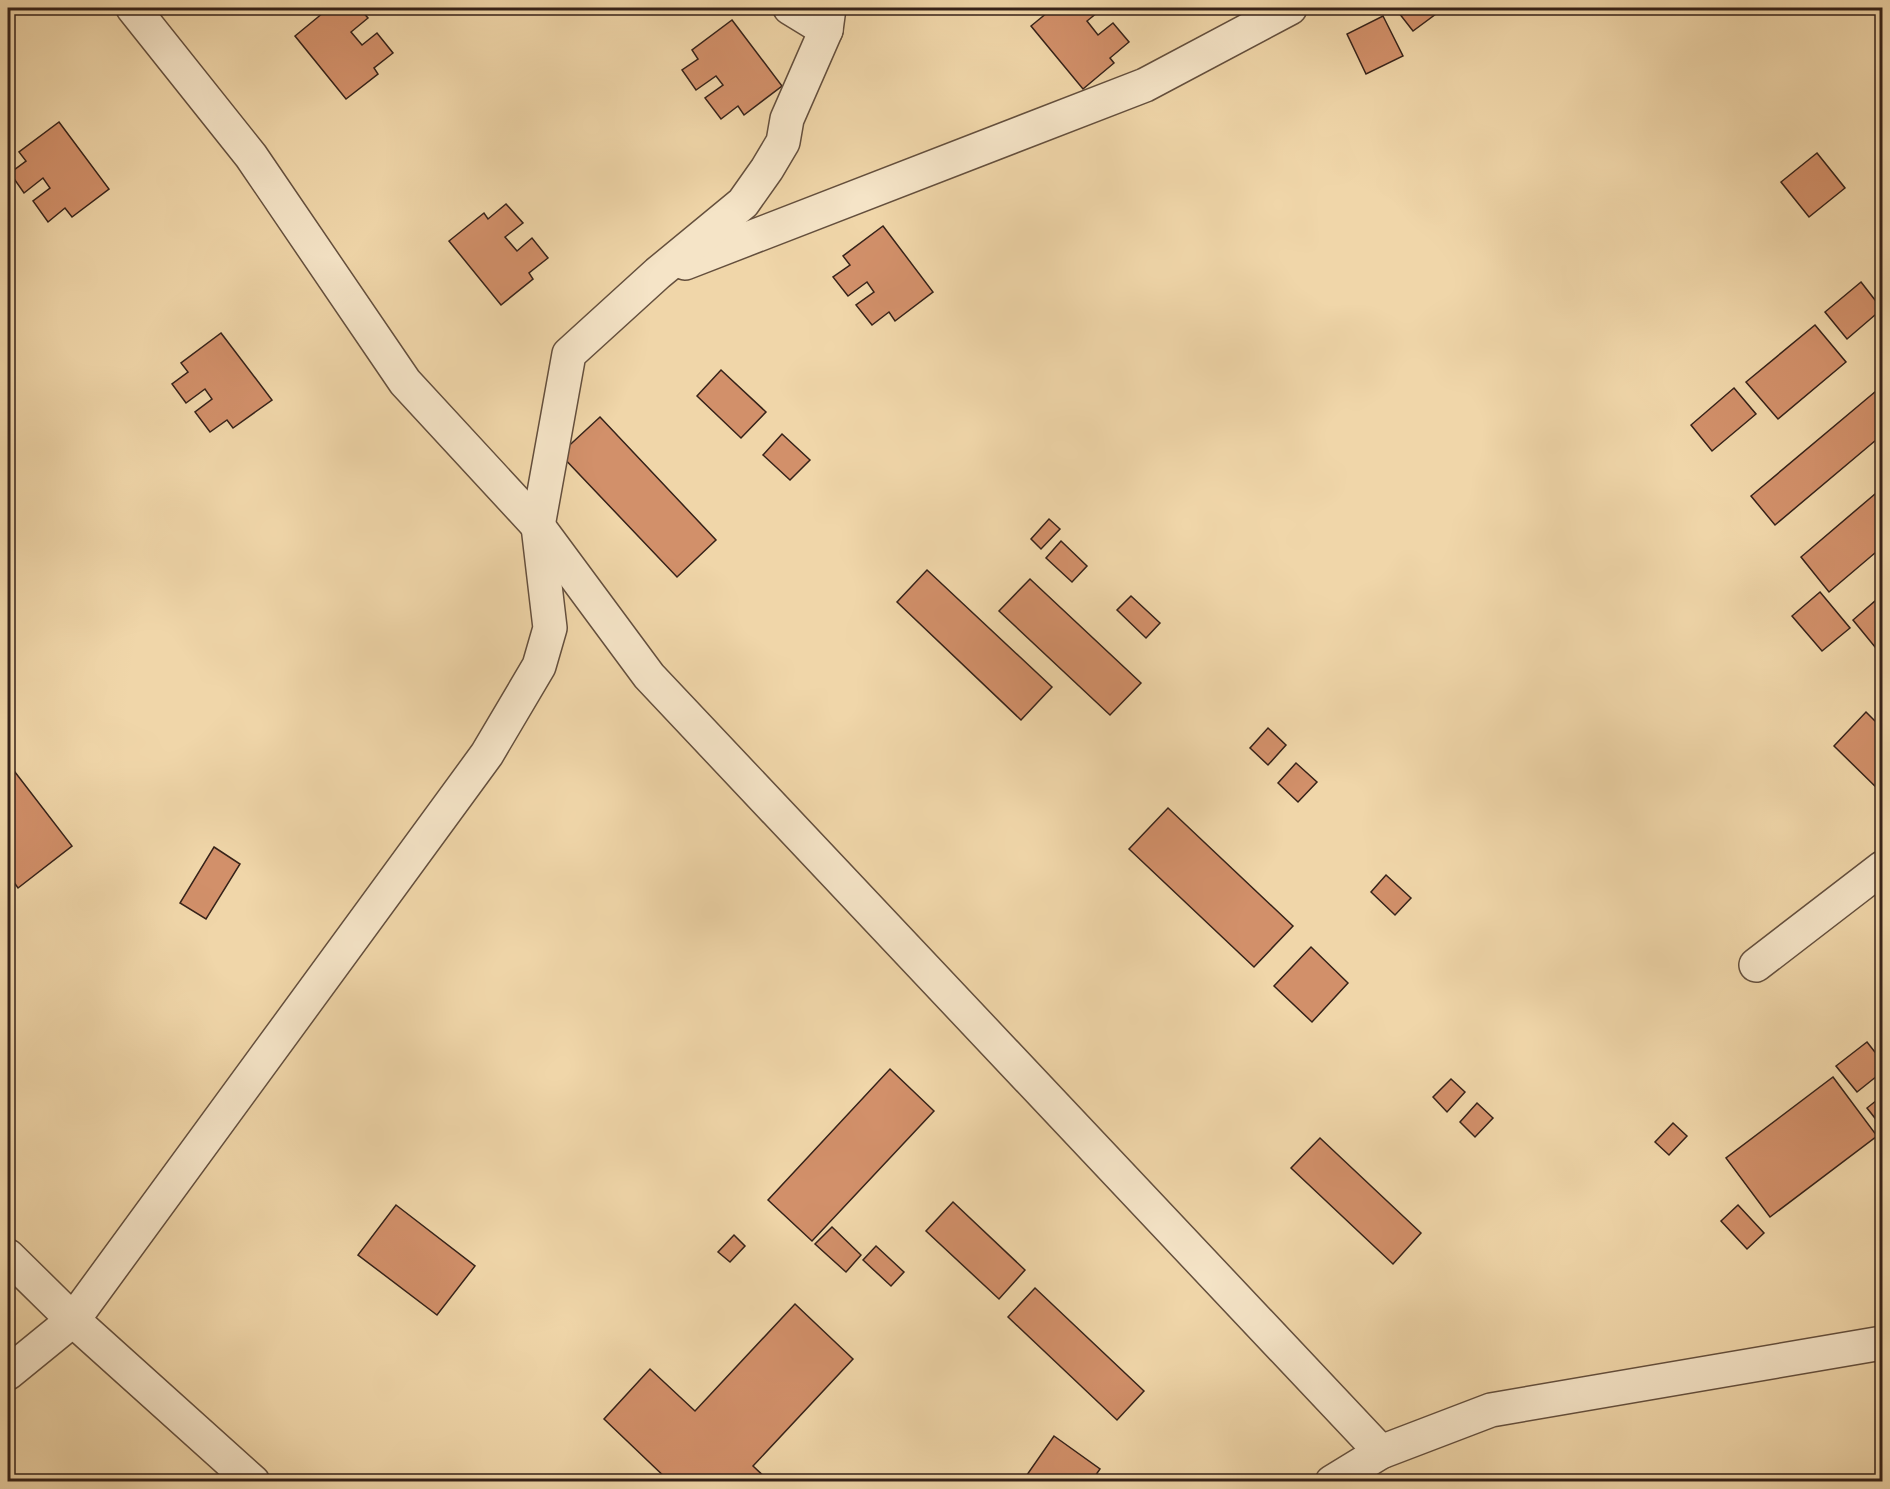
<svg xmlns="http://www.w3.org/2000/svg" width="1890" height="1489" viewBox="0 0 1890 1489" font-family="'Libre Bodoni',serif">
  <rect width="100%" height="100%" fill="#f0d6a9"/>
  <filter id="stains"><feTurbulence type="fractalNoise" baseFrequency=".00333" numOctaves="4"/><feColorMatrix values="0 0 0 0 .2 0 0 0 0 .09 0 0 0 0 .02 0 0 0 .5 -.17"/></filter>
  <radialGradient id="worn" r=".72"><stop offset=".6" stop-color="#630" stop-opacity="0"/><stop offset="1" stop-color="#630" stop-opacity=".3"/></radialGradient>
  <g fill="#d2906a" stroke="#362219" stroke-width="1.5">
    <polygon points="329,8 333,13 341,8 359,8 368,18 351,32 362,45 377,33 393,53 374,68 378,74 346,99 295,36"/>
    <polygon points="1053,8 1103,8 1087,21 1098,35 1113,23 1129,42 1110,58 1114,63 1083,89 1031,26"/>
    <polygon points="1395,8 1444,8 1413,31"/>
    <polygon points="1383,16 1403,56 1366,74 1347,34"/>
    <polygon points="732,20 782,86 744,115 738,106 721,119 705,98 723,85 716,76 696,90 682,70 698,59 692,50"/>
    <polygon points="59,122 109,189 72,217 65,208 48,222 33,201 50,188 43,178 24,193 10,173 26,161 19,152"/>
    <polygon points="1817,153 1845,188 1809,217 1781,182"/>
    <polygon points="506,204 523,223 505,237 517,251 532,238 548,258 529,273 533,279 501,305 449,241 484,213 488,219"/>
    <polygon points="883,226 933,292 895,321 889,312 872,325 856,305 874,292 867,282 848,296 833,277 850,265 843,256"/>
    <polygon points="1861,282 1882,309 1847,339 1825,312"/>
    <polygon points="1815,325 1846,362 1778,419 1746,382"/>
    <polygon points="221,333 272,400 233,428 227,420 210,432 195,412 212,399 205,389 186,403 172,384 188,372 181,363"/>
    <polygon points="721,370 766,412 741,438 697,396"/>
    <polygon points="1882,386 1882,435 1775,525 1751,496"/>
    <polygon points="1734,388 1756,414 1712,451 1691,425"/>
    <polygon points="600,417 716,540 677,577 560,454"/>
    <polygon points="782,434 810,460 790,480 763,455"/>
    <polygon points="1882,488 1882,547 1829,592 1801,557"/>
    <polygon points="1049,519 1060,529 1041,549 1031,539"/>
    <polygon points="1061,541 1087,566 1072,582 1046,558"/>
    <polygon points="927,570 1052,687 1021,720 897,602"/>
    <polygon points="1030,579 1141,683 1110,715 999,611"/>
    <polygon points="1820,592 1850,628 1822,651 1792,616"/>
    <polygon points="1882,595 1882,641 1875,647 1853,620"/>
    <polygon points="1131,596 1160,623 1146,638 1117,610"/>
    <polygon points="1866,712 1882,728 1882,793 1834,746"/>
    <polygon points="1268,728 1286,745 1268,765 1250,748"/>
    <polygon points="8,763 72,846 18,888 8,874"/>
    <polygon points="1296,763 1317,782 1298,802 1278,783"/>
    <polygon points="1168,808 1293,926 1254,967 1129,849"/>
    <polygon points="214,847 240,864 206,919 180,903"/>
    <polygon points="1386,875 1411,898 1395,915 1371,892"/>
    <polygon points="1311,947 1348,983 1312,1022 1274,986"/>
    <polygon points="1867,1042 1882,1061 1882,1072 1857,1092 1836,1066"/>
    <polygon points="890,1069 934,1111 812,1241 768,1200"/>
    <polygon points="1833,1077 1877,1136 1770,1217 1726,1158"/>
    <polygon points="1451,1079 1465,1092 1447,1112 1433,1097"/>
    <polygon points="1882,1096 1882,1127 1867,1108"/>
    <polygon points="1477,1103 1493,1118 1475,1137 1460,1122"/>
    <polygon points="1673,1123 1687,1136 1669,1155 1655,1142"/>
    <polygon points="1320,1138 1421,1233 1393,1264 1291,1168"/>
    <polygon points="953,1202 1025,1270 999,1299 926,1231"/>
    <polygon points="396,1205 475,1266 437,1315 358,1255"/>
    <polygon points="1738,1205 1764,1233 1747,1249 1721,1221"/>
    <polygon points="832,1227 861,1255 846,1272 815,1244"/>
    <polygon points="734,1235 745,1246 730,1262 718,1252"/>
    <polygon points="876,1246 904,1272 891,1286 863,1260"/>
    <polygon points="1035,1288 1144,1391 1117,1420 1008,1317"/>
    <polygon points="795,1304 853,1359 753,1466 770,1482 670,1482 604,1419 650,1369 695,1411"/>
    <polygon points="1054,1436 1100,1469 1091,1482 1022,1482"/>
  </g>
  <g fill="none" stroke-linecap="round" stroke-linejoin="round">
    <defs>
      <g id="street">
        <polyline points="133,8 251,156 405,382 538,526 649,676 1381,1452"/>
        <polyline points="790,8 826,30"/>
        <polyline points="685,263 1145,85 1290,8"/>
        <polyline points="1756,965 1882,868"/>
        <polyline points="8,1256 73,1320 253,1482"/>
        <polyline points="8,1373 73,1320 487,754 539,666 550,628 538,526 569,354 658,273 743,203 767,169 783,142 787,119 826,30 829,8"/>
        <polyline points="1332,1482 1381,1452 1491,1410 1882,1343"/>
      </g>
    </defs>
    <use href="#street" stroke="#644f3d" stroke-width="36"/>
    <use href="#street" stroke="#f5e4c7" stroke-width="33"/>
  </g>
  <rect width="1890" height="1489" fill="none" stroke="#f0d6a9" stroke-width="30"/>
  <rect x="9" y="9" width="1872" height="1471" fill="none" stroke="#362219" stroke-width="3"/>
  <rect x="15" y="15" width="1860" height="1459" fill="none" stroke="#362219" stroke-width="1.5"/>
  <rect width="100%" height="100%" filter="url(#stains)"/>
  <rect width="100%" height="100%" fill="url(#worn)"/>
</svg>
